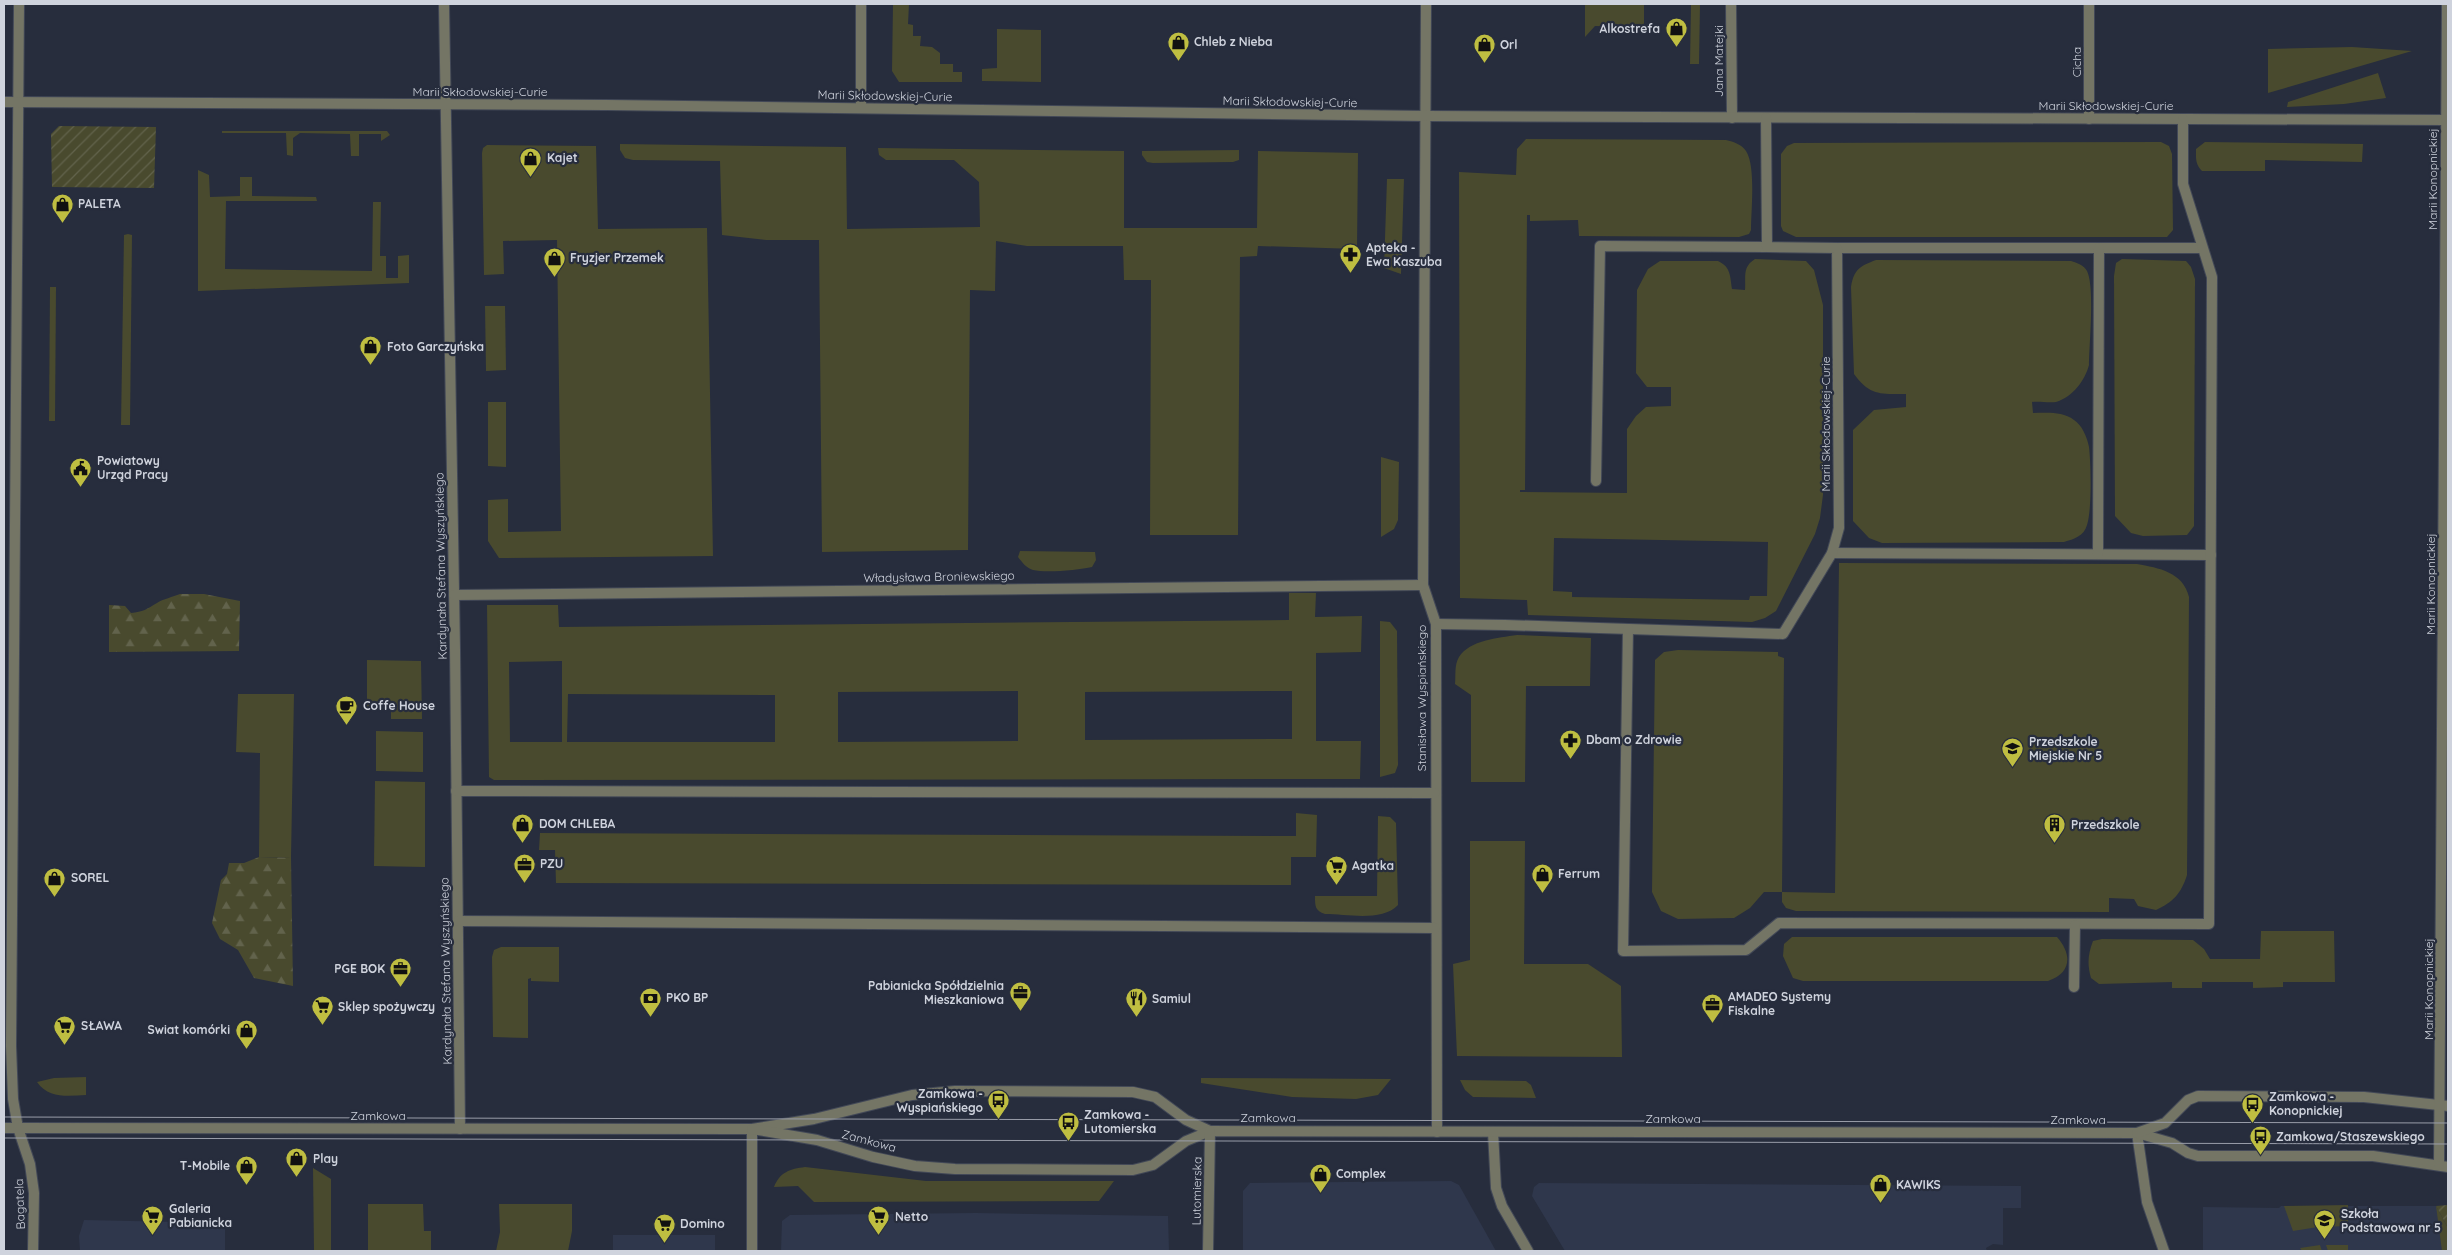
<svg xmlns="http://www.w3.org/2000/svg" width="2452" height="1255" viewBox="0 0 2452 1255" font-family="Quicksand,sans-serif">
  <defs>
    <pattern id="forest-firs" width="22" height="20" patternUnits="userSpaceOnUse" patternTransform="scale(1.25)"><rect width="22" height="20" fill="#494a2e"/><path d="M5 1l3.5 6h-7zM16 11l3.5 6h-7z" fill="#62634c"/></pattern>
    <pattern id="garden-furrows" width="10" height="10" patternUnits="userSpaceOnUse" patternTransform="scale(1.25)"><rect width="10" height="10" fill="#494a2e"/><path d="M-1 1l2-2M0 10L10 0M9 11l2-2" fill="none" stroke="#62634c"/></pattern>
  </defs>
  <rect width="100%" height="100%" fill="#272d3d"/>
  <g fill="#2f374c">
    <polygon points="1451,1181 1459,1185 1496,1251 1243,1251 1243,1191 1250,1183"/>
    <polygon points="1539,1183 2021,1186 2021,1208 2003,1208 2003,1245 1993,1244 1986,1248 1987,1251 1565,1251 1532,1196 1534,1187"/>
    <polygon points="2281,1206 2436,1206 2448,1228 2448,1251 2203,1251 2203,1207 2279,1208"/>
    <polygon points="976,1213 1168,1216 1169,1251 781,1251 782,1221 790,1215"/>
    <polygon points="84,1220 225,1223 225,1251 80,1251 79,1236"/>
    <rect x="613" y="1235" width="102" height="16"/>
  </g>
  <g fill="#494a2e" fill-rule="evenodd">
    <polygon points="893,4 909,4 908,24 913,25 913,36 921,36 920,46 932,47 940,53 940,64 953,64 953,72 962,72 962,82 899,82 892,71"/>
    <polygon points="1585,4 1644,4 1644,27 1595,26 1585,37"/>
    <polygon points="1691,4 1700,4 1699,64 1690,64"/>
    <polygon points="997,29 1041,30 1041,82 982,81 982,69 997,68"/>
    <polygon points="2352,47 2412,51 2268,93 2268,49"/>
    <polygon points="2378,73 2386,98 2344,104 2287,107 2288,102"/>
    <polygon points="222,131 387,131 390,135 381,141 381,134 359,134 359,156 351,156 350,134 300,133 293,138 293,156 287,155 286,133 222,133"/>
    <path d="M1526,139L1726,140C1734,142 1741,144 1746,151C1756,166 1751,211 1751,230L1749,234L1739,237L1579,236L1578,220L1530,221V215H1527L1525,490H1520V492L1627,493V429L1636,416L1646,407L1671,406V387H1647L1636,373L1637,290L1648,269L1660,261H1718C1731,267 1730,276 1732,289L1745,290C1746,277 1742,267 1755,259L1806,261L1814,270L1823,305V495L1820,518L1815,534L1776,611L1765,618L1752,622L1528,615L1527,600L1460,598L1459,172L1516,175L1517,149ZM1554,538L1768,542L1767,596H1750L1749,600L1572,597V592L1553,591Z"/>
    <polygon points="2161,142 2169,146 2172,154 2173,230 2167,237 1796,237 1783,231 1781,226 1781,154 1787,146 1794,143"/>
    <path d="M2205,142L2363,144L2362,162L2265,160V171H2202C2195,164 2196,158 2196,149Z"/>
    <polygon points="620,144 846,147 847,229 980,227 979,182 954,160 886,160 879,155 878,148 1124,151 1124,228 1257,228 1258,151 1358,153 1357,249 1258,246 1257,256 1240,257 1238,535 1150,535 1151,280 1124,280 1123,246 1027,246 996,241 995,291 970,290 968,550 822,552 819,240 766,240 722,235 720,161 633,160 625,158 620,150"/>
    <polygon points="487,145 596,146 598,229 707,228 713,556 499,558 488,541 488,500 508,499 508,532 561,531 557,240 503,241 504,274 484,275 482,153 483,148"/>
    <polygon points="1239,150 1239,160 1233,162 1153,163 1147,162 1142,155 1142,151"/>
    <polygon points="198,170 209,175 210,197 240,196 240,177 252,177 252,196 316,197 317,201 226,201 225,269 372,271 373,202 381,202 380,256 386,256 386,278 398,278 398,256 409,255 409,283 198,291"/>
    <polygon points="1387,179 1404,179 1401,274 1384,268"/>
    <polygon points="128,234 132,235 130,425 121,425 124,235"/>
    <polygon points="2122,259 2186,261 2191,267 2195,279 2194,526 2187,535 2143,536 2131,533 2115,516 2114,276 2116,263"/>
    <path d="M1876,260L2071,261C2077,263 2084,265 2087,271C2095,287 2089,345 2089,365C2085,380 2073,397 2056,402C2048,403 2039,401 2032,402L2033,413C2047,413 2062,411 2074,420C2082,425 2087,437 2089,447C2091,463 2092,510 2087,525C2084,536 2074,539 2064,542L1882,543L1869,538L1853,521V430L1874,410L1906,407V394C1881,394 1870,396 1854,374L1851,287C1854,269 1860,266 1876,260Z"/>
    <polygon points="50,287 56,287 55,421 49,421"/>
    <polygon points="485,306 505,306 506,370 486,371"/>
    <polygon points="488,402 506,402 506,467 488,466"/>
    <polygon points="1381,457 1399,462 1398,520 1394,529 1381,537"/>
    <path d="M1020,551L1095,552L1096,560L1092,567C1079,570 1046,573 1033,570C1026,568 1022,562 1018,557Z"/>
    <path d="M1839,563L2137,564C2159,568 2183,572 2189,597L2187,875C2181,894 2173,902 2156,910L2138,906L2134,899L2109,898V912L1796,911L1786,908L1782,902V892H1764L1750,908L1734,918L1678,919L1661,911L1652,892L1655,660L1664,652L1678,650L1778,652V656L1784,658L1782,892L1835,893Z"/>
    <path d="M1289,593H1316L1315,617L1362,616L1361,652L1316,653V741H1361L1360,779L494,780L489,777L487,605H558L559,627L1289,620ZM562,661V742H510L509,662ZM1018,691V741L838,742V692ZM1292,691V739L1085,740V692ZM568,694L775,695V742H567Z"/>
    <polygon points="1380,621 1390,622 1397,631 1398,765 1395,773 1380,777"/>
    <path d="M1517,635L1591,638L1590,686H1526L1525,782H1471V695L1455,684C1456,676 1454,665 1459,657C1470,640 1498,638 1517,635Z"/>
    <polygon points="367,660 421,661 422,719 391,719 391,710 367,710"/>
    <polygon points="238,694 294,694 291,858 259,857 260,753 236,752"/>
    <polygon points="376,731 423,732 423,772 376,771"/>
    <polygon points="375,781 425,782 425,867 374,866"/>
    <polygon points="1296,813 1317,815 1316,857 1291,857 1291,885 556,883 555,850 539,850 540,833 1296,836"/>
    <path d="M1378,816L1390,817L1396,823L1398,905C1382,922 1347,914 1325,914C1315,911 1315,906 1315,896H1377Z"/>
    <polygon points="1470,841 1525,841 1524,964 1588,964 1621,986 1622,1057 1457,1056 1453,964 1470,960"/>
    <path d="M2261,931H2334L2335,982H2283V987L2253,988V982H2202V988H2172V982L2099,984L2091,978C2087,964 2088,954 2093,941L2102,939L2193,940L2204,949L2210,959H2260Z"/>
    <path d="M1792,937H2057C2072,954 2072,973 2048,981H1803L1793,978L1783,956L1784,944Z"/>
    <polygon points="501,947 559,947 559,982 531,981 531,978 528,979 528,1038 493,1037 492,957 494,950"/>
    <path d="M86,1077V1095C68,1096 49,1099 37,1082L54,1078Z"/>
    <polygon points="1201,1078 1391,1079 1378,1095 1356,1099 1292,1097 1201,1083"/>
    <polygon points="1460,1080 1526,1081 1531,1085 1536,1098 1473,1097 1465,1090"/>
    <path d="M805,1167L926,1181H1114L1099,1201L814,1202L798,1186L774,1187C780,1172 790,1169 805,1167Z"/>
    <polygon points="313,1168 331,1179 331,1251 314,1251"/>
    <polygon points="368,1204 423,1204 424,1231 431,1231 431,1251 368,1251"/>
    <polygon points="499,1204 572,1204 572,1231 568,1251 496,1251 500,1232"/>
    <polygon points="2348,1205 2348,1226 2318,1227 2293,1231 2284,1206"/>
    <polygon points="2436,1206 2448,1228 2448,1251 2442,1251"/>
    <polygon points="2320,1245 2322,1251 2302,1251 2300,1248"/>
    <polygon points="2326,1245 2348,1245 2348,1251 2328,1251"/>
  </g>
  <g fill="url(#forest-firs)">
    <path d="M180,594H204L240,601L239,651L109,652V605L125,606L131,613C143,612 147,609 157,603C163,599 173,597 180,594Z"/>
    <polygon points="259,857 291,858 293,986 254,978 238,950 220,939 212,923 221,880 227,874 229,863 244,863"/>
  </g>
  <g fill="url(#garden-furrows)">
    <polygon points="59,126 156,127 154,188 52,187 51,134"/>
    <polygon points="2448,1205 2448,1228 2436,1206"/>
  </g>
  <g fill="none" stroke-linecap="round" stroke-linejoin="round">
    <defs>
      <g id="minor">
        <polyline points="19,4 11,1046 13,1099 18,1128 30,1164 34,1193 33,1251"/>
        <polyline points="444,4 455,649 460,1129"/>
        <polyline points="861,4 861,108"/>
        <polyline points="1426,4 1423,585 1436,624 1437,1132"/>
        <polyline points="1731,4 1732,118"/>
        <polyline points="2089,4 2089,119"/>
        <polyline points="4,102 607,105 1427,116 2446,120"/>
        <polyline points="1837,248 2202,248"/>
        <polyline points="1596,481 1600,246 1767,247"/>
        <polyline points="1832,553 2211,555"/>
        <polyline points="2098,554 2099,248"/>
        <polyline points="454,595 1423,585"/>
        <polyline points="1436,624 1505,625 1783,634 1832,553 1839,528 1837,248 1767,247 1766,118"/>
        <polyline points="1628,629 1623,951 1746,950 1779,923 2209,924 2212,277 2183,184 2183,119"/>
        <polyline points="456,791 1435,793"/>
        <polyline points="458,921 1435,928"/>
        <polyline points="2074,987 2075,925"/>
        <polyline points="1493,1132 1496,1188 1502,1206 1528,1251"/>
        <polyline points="2137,1133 2147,1202 2164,1251"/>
        <polyline points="752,1251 752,1129"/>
      </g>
      <g id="tertiary">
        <polyline points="4,1128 752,1129 814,1119 912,1095 955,1091 1133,1092 1155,1097 1186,1120 1210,1131"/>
        <polyline points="752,1129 817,1140 873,1157 915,1166 955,1169 1133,1170 1153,1165 1186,1141 1210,1131 2137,1133 2172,1143 2188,1153 2198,1156 2373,1156 2448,1167"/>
        <polyline points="2137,1133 2165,1123 2188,1100 2198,1096 2364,1097 2448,1106"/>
        <polyline points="2439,1165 2447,4"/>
        <polyline points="1208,1251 1210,1131"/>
      </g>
    </defs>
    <use href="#minor" stroke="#424857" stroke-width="12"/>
    <use href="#tertiary" stroke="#424857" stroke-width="12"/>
    <use href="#minor" stroke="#747565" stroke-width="10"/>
    <use href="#tertiary" stroke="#747565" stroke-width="10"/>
    <g stroke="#999da9" stroke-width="1">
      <polyline points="4,1117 2448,1123"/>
      <polyline points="4,1138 2448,1144"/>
    </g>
  </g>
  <defs>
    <symbol id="shop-pin" viewBox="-11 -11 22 30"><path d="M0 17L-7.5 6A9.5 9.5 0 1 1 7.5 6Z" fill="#bfbe41" stroke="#272d3d"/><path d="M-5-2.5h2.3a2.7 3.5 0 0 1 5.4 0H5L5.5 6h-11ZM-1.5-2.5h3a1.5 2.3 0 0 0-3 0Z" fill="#111"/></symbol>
    <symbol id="pharmacy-pin" viewBox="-11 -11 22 30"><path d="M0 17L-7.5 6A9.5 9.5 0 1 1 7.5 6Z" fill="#bfbe41" stroke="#272d3d"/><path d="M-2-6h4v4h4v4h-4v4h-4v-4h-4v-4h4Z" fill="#111"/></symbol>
    <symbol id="civic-pin" viewBox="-11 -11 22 30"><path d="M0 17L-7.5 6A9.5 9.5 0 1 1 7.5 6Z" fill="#bfbe41" stroke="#272d3d"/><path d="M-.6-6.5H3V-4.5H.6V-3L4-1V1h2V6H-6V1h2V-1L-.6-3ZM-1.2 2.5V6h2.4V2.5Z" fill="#111"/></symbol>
    <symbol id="cafe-pin" viewBox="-11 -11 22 30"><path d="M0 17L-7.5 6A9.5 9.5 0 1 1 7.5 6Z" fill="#bfbe41" stroke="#272d3d"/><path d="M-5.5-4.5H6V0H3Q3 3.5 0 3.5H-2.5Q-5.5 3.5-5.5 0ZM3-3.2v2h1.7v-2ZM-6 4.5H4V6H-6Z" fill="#111"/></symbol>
    <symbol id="school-pin" viewBox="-11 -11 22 30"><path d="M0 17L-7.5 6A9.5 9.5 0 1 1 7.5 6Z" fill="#bfbe41" stroke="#272d3d"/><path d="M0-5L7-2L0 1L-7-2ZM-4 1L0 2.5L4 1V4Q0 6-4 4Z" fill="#111"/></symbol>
    <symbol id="building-pin" viewBox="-11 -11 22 30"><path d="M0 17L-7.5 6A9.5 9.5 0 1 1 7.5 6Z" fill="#bfbe41" stroke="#272d3d"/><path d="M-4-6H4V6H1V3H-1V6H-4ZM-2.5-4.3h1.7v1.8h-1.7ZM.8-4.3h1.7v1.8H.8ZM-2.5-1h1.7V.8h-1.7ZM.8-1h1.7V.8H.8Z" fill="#111"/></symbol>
    <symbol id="office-pin" viewBox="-11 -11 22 30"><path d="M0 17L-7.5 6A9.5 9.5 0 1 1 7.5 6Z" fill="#bfbe41" stroke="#272d3d"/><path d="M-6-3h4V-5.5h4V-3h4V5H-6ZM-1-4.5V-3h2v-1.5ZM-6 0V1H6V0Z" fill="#111"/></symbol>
    <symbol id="supermarket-pin" viewBox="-11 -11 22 30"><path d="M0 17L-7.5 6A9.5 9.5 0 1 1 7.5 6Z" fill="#bfbe41" stroke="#272d3d"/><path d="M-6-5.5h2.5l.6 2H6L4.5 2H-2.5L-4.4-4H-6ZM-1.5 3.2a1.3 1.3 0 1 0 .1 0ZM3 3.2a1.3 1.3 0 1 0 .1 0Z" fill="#111"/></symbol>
    <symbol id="bank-pin" viewBox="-11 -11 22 30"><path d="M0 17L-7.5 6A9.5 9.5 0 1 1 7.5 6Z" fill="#bfbe41" stroke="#272d3d"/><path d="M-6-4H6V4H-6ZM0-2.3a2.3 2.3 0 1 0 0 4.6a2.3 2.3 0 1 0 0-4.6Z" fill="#111"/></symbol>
    <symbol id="restaurant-pin" viewBox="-11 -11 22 30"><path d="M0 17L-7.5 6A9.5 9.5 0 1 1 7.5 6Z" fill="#bfbe41" stroke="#272d3d"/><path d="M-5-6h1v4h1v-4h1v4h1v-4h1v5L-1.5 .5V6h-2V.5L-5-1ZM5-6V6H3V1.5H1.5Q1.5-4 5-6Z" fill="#111"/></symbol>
    <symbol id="bus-pin" viewBox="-11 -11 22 30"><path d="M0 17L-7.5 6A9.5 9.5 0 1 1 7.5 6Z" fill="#bfbe41" stroke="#272d3d"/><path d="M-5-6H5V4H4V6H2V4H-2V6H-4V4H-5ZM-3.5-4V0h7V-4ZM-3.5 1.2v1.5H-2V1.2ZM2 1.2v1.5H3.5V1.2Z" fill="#111"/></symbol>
  </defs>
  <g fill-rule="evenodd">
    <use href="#shop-pin" x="1664" y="16" width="25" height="34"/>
    <use href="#shop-pin" x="1166" y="30" width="25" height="34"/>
    <use href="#shop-pin" x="1472" y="32" width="25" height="34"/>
    <use href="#shop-pin" x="518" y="146" width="25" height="34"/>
    <use href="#shop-pin" x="50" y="192" width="25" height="34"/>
    <use href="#pharmacy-pin" x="1338" y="242" width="25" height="34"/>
    <use href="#shop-pin" x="542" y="246" width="25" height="34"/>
    <use href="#shop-pin" x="358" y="334" width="25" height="34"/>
    <use href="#civic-pin" x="68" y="456" width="25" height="34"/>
    <use href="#cafe-pin" x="334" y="694" width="25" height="34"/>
    <use href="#pharmacy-pin" x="1558" y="728" width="25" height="34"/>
    <use href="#school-pin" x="2000" y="736" width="25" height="34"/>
    <use href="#shop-pin" x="510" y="812" width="25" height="34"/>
    <use href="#building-pin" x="2042" y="812" width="25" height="34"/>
    <use href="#office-pin" x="512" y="852" width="25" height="34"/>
    <use href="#supermarket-pin" x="1324" y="854" width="25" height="34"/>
    <use href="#shop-pin" x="1530" y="862" width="25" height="34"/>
    <use href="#shop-pin" x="42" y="866" width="25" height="34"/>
    <use href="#office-pin" x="388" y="956" width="25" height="34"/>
    <use href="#office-pin" x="1008" y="980" width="25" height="34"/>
    <use href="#bank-pin" x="638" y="986" width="25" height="34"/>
    <use href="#restaurant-pin" x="1124" y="986" width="25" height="34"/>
    <use href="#office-pin" x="1700" y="992" width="25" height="34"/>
    <use href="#supermarket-pin" x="310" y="994" width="25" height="34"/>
    <use href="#supermarket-pin" x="52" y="1014" width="25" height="34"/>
    <use href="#shop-pin" x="234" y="1018" width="25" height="34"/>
    <use href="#bus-pin" x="986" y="1088" width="25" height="34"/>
    <use href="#bus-pin" x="2240" y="1092" width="25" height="34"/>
    <use href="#bus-pin" x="1056" y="1110" width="25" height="34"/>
    <use href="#bus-pin" x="2248" y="1124" width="25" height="34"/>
    <use href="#shop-pin" x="284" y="1146" width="25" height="34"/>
    <use href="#shop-pin" x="234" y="1154" width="25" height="34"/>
    <use href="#shop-pin" x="1308" y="1162" width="25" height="34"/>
    <use href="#shop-pin" x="1868" y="1172" width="25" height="34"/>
    <use href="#supermarket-pin" x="140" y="1204" width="25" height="34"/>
    <use href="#supermarket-pin" x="866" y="1204" width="25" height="34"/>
    <use href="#school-pin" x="2312" y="1208" width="25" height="34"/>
    <use href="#supermarket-pin" x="652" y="1212" width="25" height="34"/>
  </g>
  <g text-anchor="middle" stroke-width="4.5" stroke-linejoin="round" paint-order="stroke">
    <g font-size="12" font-weight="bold" fill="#cfd3dd" stroke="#272d3d" text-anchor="start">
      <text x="1660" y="33" text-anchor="end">Alkostrefa</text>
      <text x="1194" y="46">Chleb z Nieba</text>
      <text x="1500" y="49">Orl</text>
      <text x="547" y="162">Kajet</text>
      <text x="78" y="208">PALETA</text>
      <text x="1366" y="252">Apteka -<tspan x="1366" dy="14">Ewa Kaszuba</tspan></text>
      <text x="570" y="262">Fryzjer Przemek</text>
      <text x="387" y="351">Foto Garczyńska</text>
      <text x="97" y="465">Powiatowy<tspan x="97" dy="14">Urząd Pracy</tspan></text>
      <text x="363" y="710">Coffe House</text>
      <text x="1586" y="744">Dbam o Zdrowie</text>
      <text x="2029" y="746">Przedszkole<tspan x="2029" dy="14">Miejskie Nr 5</tspan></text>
      <text x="539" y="828">DOM CHLEBA</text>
      <text x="2071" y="829">Przedszkole</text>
      <text x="540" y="868">PZU</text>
      <text x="1352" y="870">Agatka</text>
      <text x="1558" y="878">Ferrum</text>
      <text x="71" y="882">SOREL</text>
      <text x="385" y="973" text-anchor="end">PGE BOK</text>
      <text x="1004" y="990" text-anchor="end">Pabianicka Spółdzielnia<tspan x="1004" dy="14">Mieszkaniowa</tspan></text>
      <text x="1728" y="1001">AMADEO Systemy<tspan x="1728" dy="14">Fiskalne</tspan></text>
      <text x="666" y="1002">PKO BP</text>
      <text x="1152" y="1003">Samiul</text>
      <text x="338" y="1011">Sklep spożywczy</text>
      <text x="81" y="1030">SŁAWA</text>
      <text x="230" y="1034" text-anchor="end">Swiat komórki</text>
      <text x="983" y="1098" text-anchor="end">Zamkowa -<tspan x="983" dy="14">Wyspiańskiego</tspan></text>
      <text x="2269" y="1101">Zamkowa -<tspan x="2269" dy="14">Konopnickiej</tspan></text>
      <text x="1084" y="1119">Zamkowa -<tspan x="1084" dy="14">Lutomierska</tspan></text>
      <text x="2276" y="1141">Zamkowa/Staszewskiego</text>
      <text x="313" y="1163">Play</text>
      <text x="230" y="1170" text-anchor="end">T-Mobile</text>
      <text x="1336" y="1178">Complex</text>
      <text x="1896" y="1189">KAWIKS</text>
      <text x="169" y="1213">Galeria<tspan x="169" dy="14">Pabianicka</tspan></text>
      <text x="2341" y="1218">Szkoła<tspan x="2341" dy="14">Podstawowa nr 5</tspan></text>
      <text x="895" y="1221">Netto</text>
      <text x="680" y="1228">Domino</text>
    </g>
    <g font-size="12" fill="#cfd3dd" stroke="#272d3d">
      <text transform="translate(1719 61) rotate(-90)" y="4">Jana Matejki</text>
      <text transform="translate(2077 62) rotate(-90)" y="4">Cicha</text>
      <text x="480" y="96">Marii Skłodowskiej-Curie</text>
      <text transform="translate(885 96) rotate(1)" y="4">Marii Skłodowskiej-Curie</text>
      <text transform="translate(1290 102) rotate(1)" y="4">Marii Skłodowskiej-Curie</text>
      <text x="2106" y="110">Marii Skłodowskiej-Curie</text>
      <text transform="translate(2433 179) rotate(-90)" y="4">Marii Konopnickiej</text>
      <text transform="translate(1826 424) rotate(-90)" y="4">Marii Skłodowskiej-Curie</text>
      <text transform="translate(441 566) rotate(-91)" y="4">Kardynała Stefana Wyszyńskiego</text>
      <text transform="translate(939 577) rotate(-1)" y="4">Władysława Broniewskiego</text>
      <text transform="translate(2431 584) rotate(-90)" y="4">Marii Konopnickiej</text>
      <text transform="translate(1422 698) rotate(-90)" y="4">Stanisława Wyspiańskiego</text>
      <text transform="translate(446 971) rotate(-91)" y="4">Kardynała Stefana Wyszyńskiego</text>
      <text transform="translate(2429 989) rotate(-90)" y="4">Marii Konopnickiej</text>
      <text x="378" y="1120">Zamkowa</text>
      <text x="1268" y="1122">Zamkowa</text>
      <text x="1673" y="1123">Zamkowa</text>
      <text x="2078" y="1124">Zamkowa</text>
      <text transform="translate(869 1141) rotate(15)" y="4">Zamkowa</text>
      <text transform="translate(1197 1191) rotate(-89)" y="4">Lutomierska</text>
      <text transform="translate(20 1204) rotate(-92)" y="4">Bagatela</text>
    </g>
  </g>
  <rect width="2452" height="1255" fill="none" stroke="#cfd3dd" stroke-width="10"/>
</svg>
